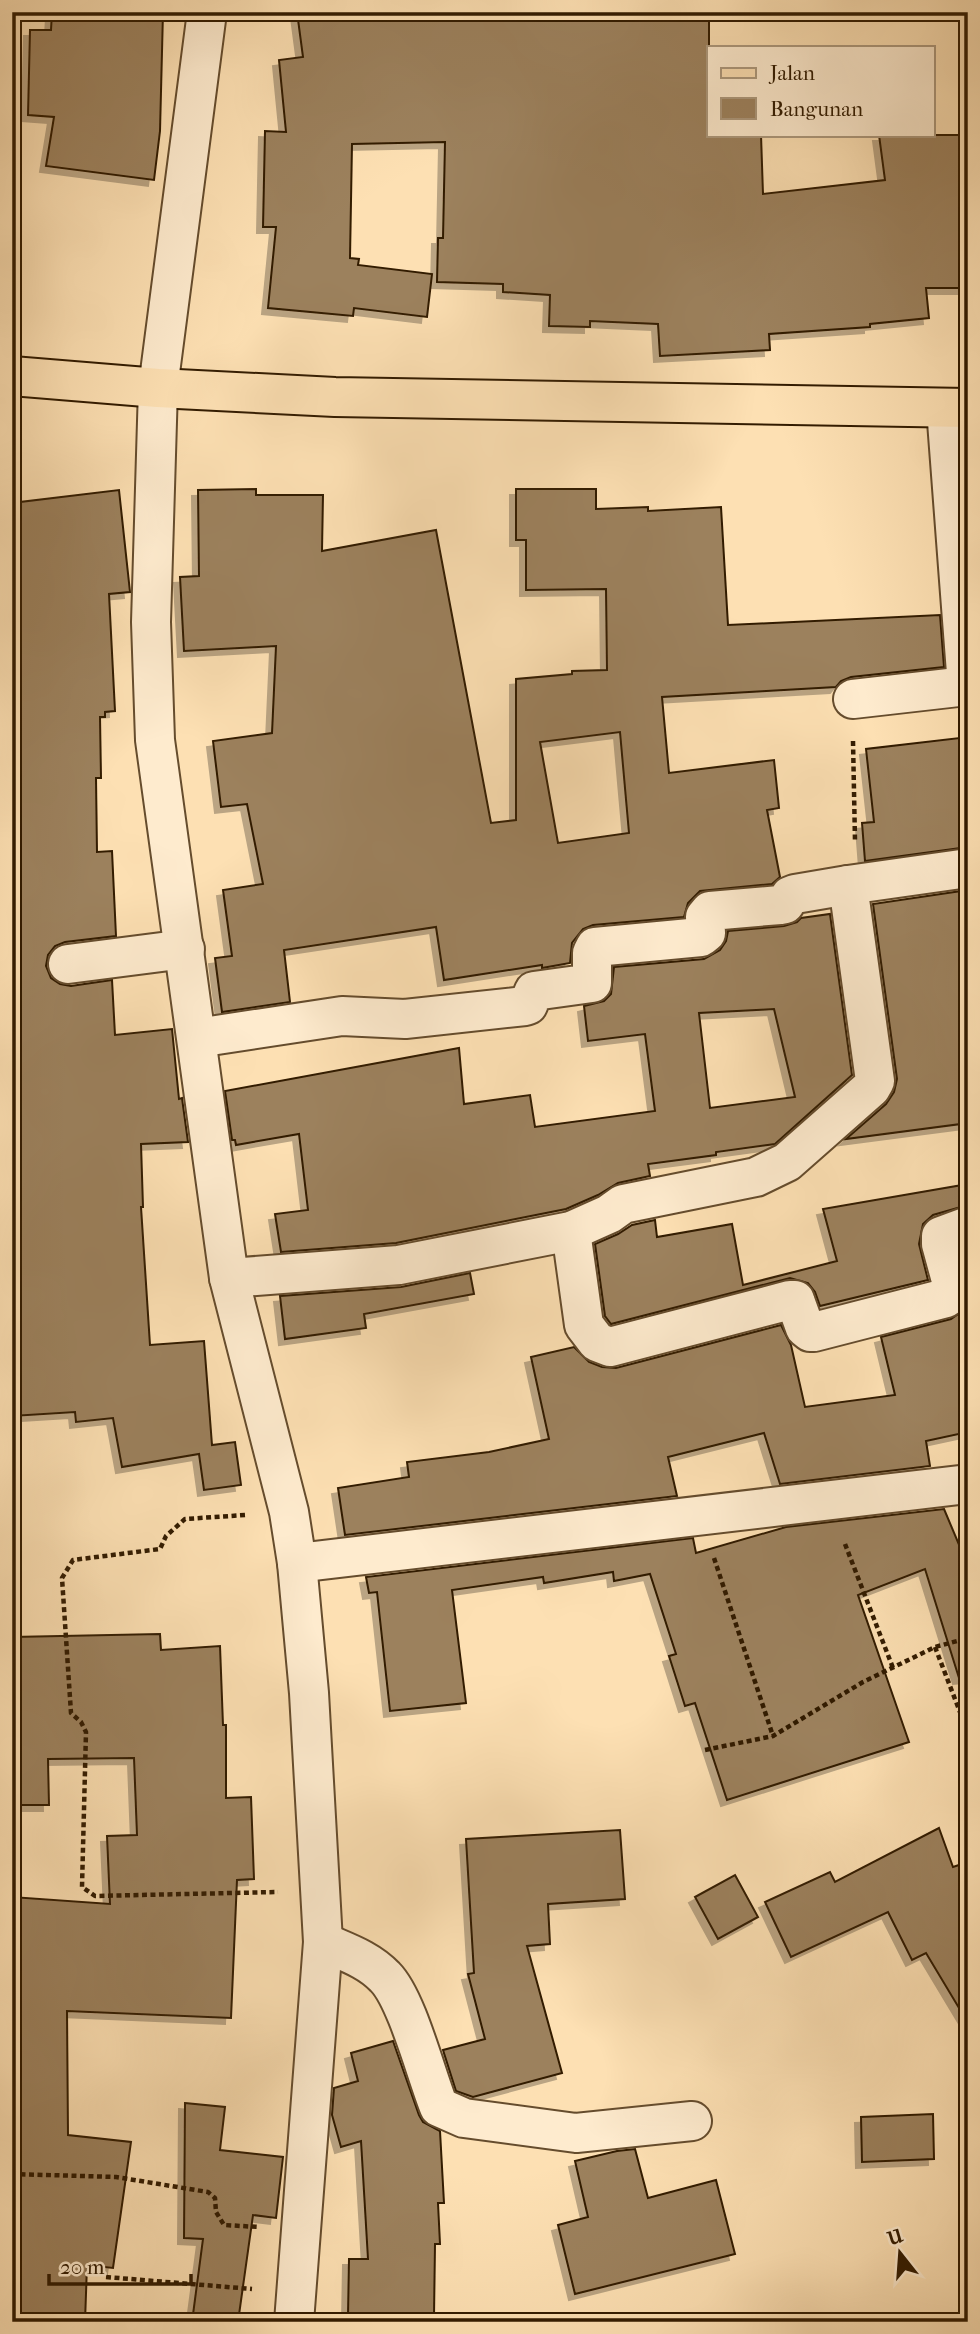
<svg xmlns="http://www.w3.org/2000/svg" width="980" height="2334" viewBox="0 0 980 2334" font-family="'IM FELL French Canon',serif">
  <defs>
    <filter id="shadow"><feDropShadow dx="-6" dy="6" stdDeviation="0" flood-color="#0004"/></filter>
  </defs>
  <rect width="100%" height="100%" fill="#fde0b3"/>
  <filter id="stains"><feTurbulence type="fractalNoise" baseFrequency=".00286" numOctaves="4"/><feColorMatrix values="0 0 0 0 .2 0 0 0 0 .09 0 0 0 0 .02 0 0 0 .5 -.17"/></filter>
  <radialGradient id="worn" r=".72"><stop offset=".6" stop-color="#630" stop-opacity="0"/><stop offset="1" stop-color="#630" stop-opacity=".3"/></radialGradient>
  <g fill="#9c815d" stroke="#321b00" stroke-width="2" fill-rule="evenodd" filter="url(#shadow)">
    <polygon points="52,12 163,12 160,131 154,180 46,166 54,117 28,115 30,30 51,30"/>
    <polygon points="297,12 709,12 709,135 761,135 763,194 885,180 879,135 968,135 968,288 926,288 929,318 870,324 870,327 769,334 770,350 660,356 658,324 590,321 590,327 549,326 550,295 503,292 503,284 437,282 438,238 443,238 445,142 352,144 350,258 359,259 358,265 432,274 427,317 354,308 353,316 268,308 276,227 263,227 265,131 286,132 279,60 303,57"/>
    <path d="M256,489V495H323L322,551L436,530L491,823L516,820V679L572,674V671L607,670L606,589L526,590V540H516V489H596V509L648,507V511L721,507L728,625L940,615L944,667L851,677L841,681L836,687L662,697L669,773L774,760L779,808L767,810L780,877L772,884L700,891L688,903L684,917L593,925L583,929L572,943L570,963L542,968V965L444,980L436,927L284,950L290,1002L222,1012L215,958L232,956L223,890L263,884L247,804L221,807L213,741L272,733L276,646L184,651L180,577L199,576L198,490ZM620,732L629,833L558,843L540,742Z"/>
    <polygon points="119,490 130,592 109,594 115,711 105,712 105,717 100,717 101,778 96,778 97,852 112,851 116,936 65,942 55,946 48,955 46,966 51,978 60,984 71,986 112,980 115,1035 172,1029 179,1099 182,1098 188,1142 141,1144 143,1207 141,1207 150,1345 204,1341 212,1445 235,1442 241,1485 204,1490 199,1454 122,1467 113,1418 76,1422 75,1412 12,1416 12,1137 19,1027 15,950 12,950 12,503"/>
    <polygon points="968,737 968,847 865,861 862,823 874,822 866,749"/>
    <polygon points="968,890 968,1123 846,1139 886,1104 894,1092 897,1079 873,904"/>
    <path d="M830,914L852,1075L775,1144L716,1152V1155L648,1164L650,1176L618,1183L598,1195L566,1209L396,1243L281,1252L275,1214L308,1210L299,1134L236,1145L235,1140H232L225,1091L459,1048L464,1104L530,1095L535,1127L655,1111L645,1034L588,1041L584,1006L604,1001L611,994L614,967L704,959L720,950L726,941L728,931L784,926L797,922L801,918ZM774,1009L795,1097L710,1108L699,1013Z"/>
    <polygon points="968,1184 968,1205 933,1215 923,1224 919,1244 928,1280 820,1306 815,1292 808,1283 790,1278 611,1324 605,1316 595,1244 618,1234 632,1225 655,1220 657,1237 732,1224 743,1285 837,1261 823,1209"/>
    <polygon points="470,1273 474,1294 364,1314 366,1328 285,1339 280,1296 401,1287"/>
    <polygon points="968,1307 968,1432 926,1441 930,1466 780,1484 764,1433 668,1457 677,1496 345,1535 338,1488 409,1477 407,1462 489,1452 549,1439 531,1357 574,1347 589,1362 602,1367 616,1368 781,1325 791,1345 805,1407 895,1395 881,1337 951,1319"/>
    <polygon points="944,1509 968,1566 968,1677 959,1678 925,1569 858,1595 909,1742 727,1800 695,1703 685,1706 669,1656 676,1654 650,1574 614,1581 613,1572 544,1583 543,1577 452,1590 466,1703 390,1711 377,1592 369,1593 366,1577 693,1538 696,1553 786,1527"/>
    <polygon points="160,1634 161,1650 220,1646 223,1725 226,1725 226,1798 251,1797 254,1879 237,1880 231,2018 67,2011 68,2135 131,2142 113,2268 87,2265 85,2322 12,2322 12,1897 110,1904 107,1836 137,1835 134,1758 48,1759 49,1805 12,1805 12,1637"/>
    <polygon points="939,1828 953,1867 968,1862 968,2023 926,1953 912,1960 888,1912 791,1957 765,1902 830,1872 835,1882"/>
    <polygon points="620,1830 625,1899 548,1904 550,1944 527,1946 562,2073 473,2097 456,2091 443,2050 485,2039 468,1974 474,1973 466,1839"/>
    <polygon points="735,1875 758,1917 718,1939 695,1897"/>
    <polygon points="393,2041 419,2115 423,2122 440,2131 444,2203 438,2203 440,2244 435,2244 434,2316 348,2316 349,2259 368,2259 361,2141 341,2147 332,2115 334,2088 358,2081 351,2053"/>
    <polygon points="185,2103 225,2107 220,2150 283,2157 276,2218 253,2215 238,2322 192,2322 203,2239 184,2238"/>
    <polygon points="933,2114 934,2159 862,2162 861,2117"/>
    <polygon points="635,2149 648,2198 716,2180 735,2254 575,2294 558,2225 588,2217 575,2161 617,2151"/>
  </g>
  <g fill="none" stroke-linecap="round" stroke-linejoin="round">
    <defs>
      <g id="minor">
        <polyline points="207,12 158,388 151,622 155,740 229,1278 289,1512 297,1563 309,1693 323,1942 294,2322"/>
        <polyline points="946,408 967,686"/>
        <polyline points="853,699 967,686 968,689"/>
        <polyline points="68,964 185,949"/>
        <polyline points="197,1038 342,1016 405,1019 525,1006 528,1005 534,991 592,983 592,953 595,947 701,937 706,933 705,917 710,911 780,905 785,904 790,896 795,894 848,885"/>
        <polyline points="571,1231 584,1325 597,1342 610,1347 790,1300 795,1300 796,1303 805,1328 810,1332 814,1332 946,1298 951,1294 953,1288 941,1244 941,1236 968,1226"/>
        <polyline points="229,1278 399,1265 571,1231 609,1214 623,1204 756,1177 787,1162 871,1088 875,1081 848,885 968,868"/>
        <polyline points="297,1563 968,1484"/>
        <path d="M323,1942C345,1952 368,1959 385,1977C407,1999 426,2075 439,2107L464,2118L576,2133L692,2121"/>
      </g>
      <polyline id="major" points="12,376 158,388 335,397 968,408"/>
    </defs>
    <use href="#minor" stroke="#654c2d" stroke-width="42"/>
    <use href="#major" stroke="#321b00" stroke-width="42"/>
    <g stroke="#321b00" stroke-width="4.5" stroke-dasharray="5 3.5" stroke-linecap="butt">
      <polyline points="853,741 855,841"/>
      <polyline points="245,1515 185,1519 166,1536 160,1549 73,1560 62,1578 71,1713 81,1722 86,1732 82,1887 95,1896 278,1892"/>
      <polyline points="845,1544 893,1668"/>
      <polyline points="714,1558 773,1736"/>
      <polyline points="935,1647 968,1733"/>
      <polyline points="705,1750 773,1736 863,1682 935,1647 968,1638"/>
      <polyline points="12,2174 116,2177 208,2192 215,2198 216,2212 224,2225 259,2227"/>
      <polyline points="106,2277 252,2289"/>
    </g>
    <use href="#minor" stroke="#feebce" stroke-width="38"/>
    <use href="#major" stroke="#fde0b3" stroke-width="38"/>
  </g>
  <rect width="980" height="2334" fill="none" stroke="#fde0b3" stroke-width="42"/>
  <rect x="14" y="14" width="952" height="2306" fill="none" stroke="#321b00" stroke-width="3.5"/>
  <rect x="21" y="21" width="938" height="2292" fill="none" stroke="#321b00" stroke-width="2"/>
  <rect x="707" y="46" width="228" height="91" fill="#feebce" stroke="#ac987c" stroke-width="2"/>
  <rect x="721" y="68" width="35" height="10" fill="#fde0b3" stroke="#ac987c" stroke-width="2"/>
  <text x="770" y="80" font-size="21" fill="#321b00">Jalan</text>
  <rect x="721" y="98" width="35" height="21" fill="#9c815d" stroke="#ac987c" stroke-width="2"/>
  <text x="770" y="116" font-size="21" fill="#321b00">Bangunan</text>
  <g transform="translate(900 2253) rotate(343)" stroke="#feebce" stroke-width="5" paint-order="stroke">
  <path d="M0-5L12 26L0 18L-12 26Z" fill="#321b00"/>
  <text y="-10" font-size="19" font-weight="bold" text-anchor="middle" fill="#321b00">U</text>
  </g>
  <path d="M49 2274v10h142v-10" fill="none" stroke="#321b00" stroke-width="3.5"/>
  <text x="60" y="2274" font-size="21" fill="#321b00" stroke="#feebce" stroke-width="5" paint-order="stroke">20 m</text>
  <rect width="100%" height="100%" filter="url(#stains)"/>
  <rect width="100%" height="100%" fill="url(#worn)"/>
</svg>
